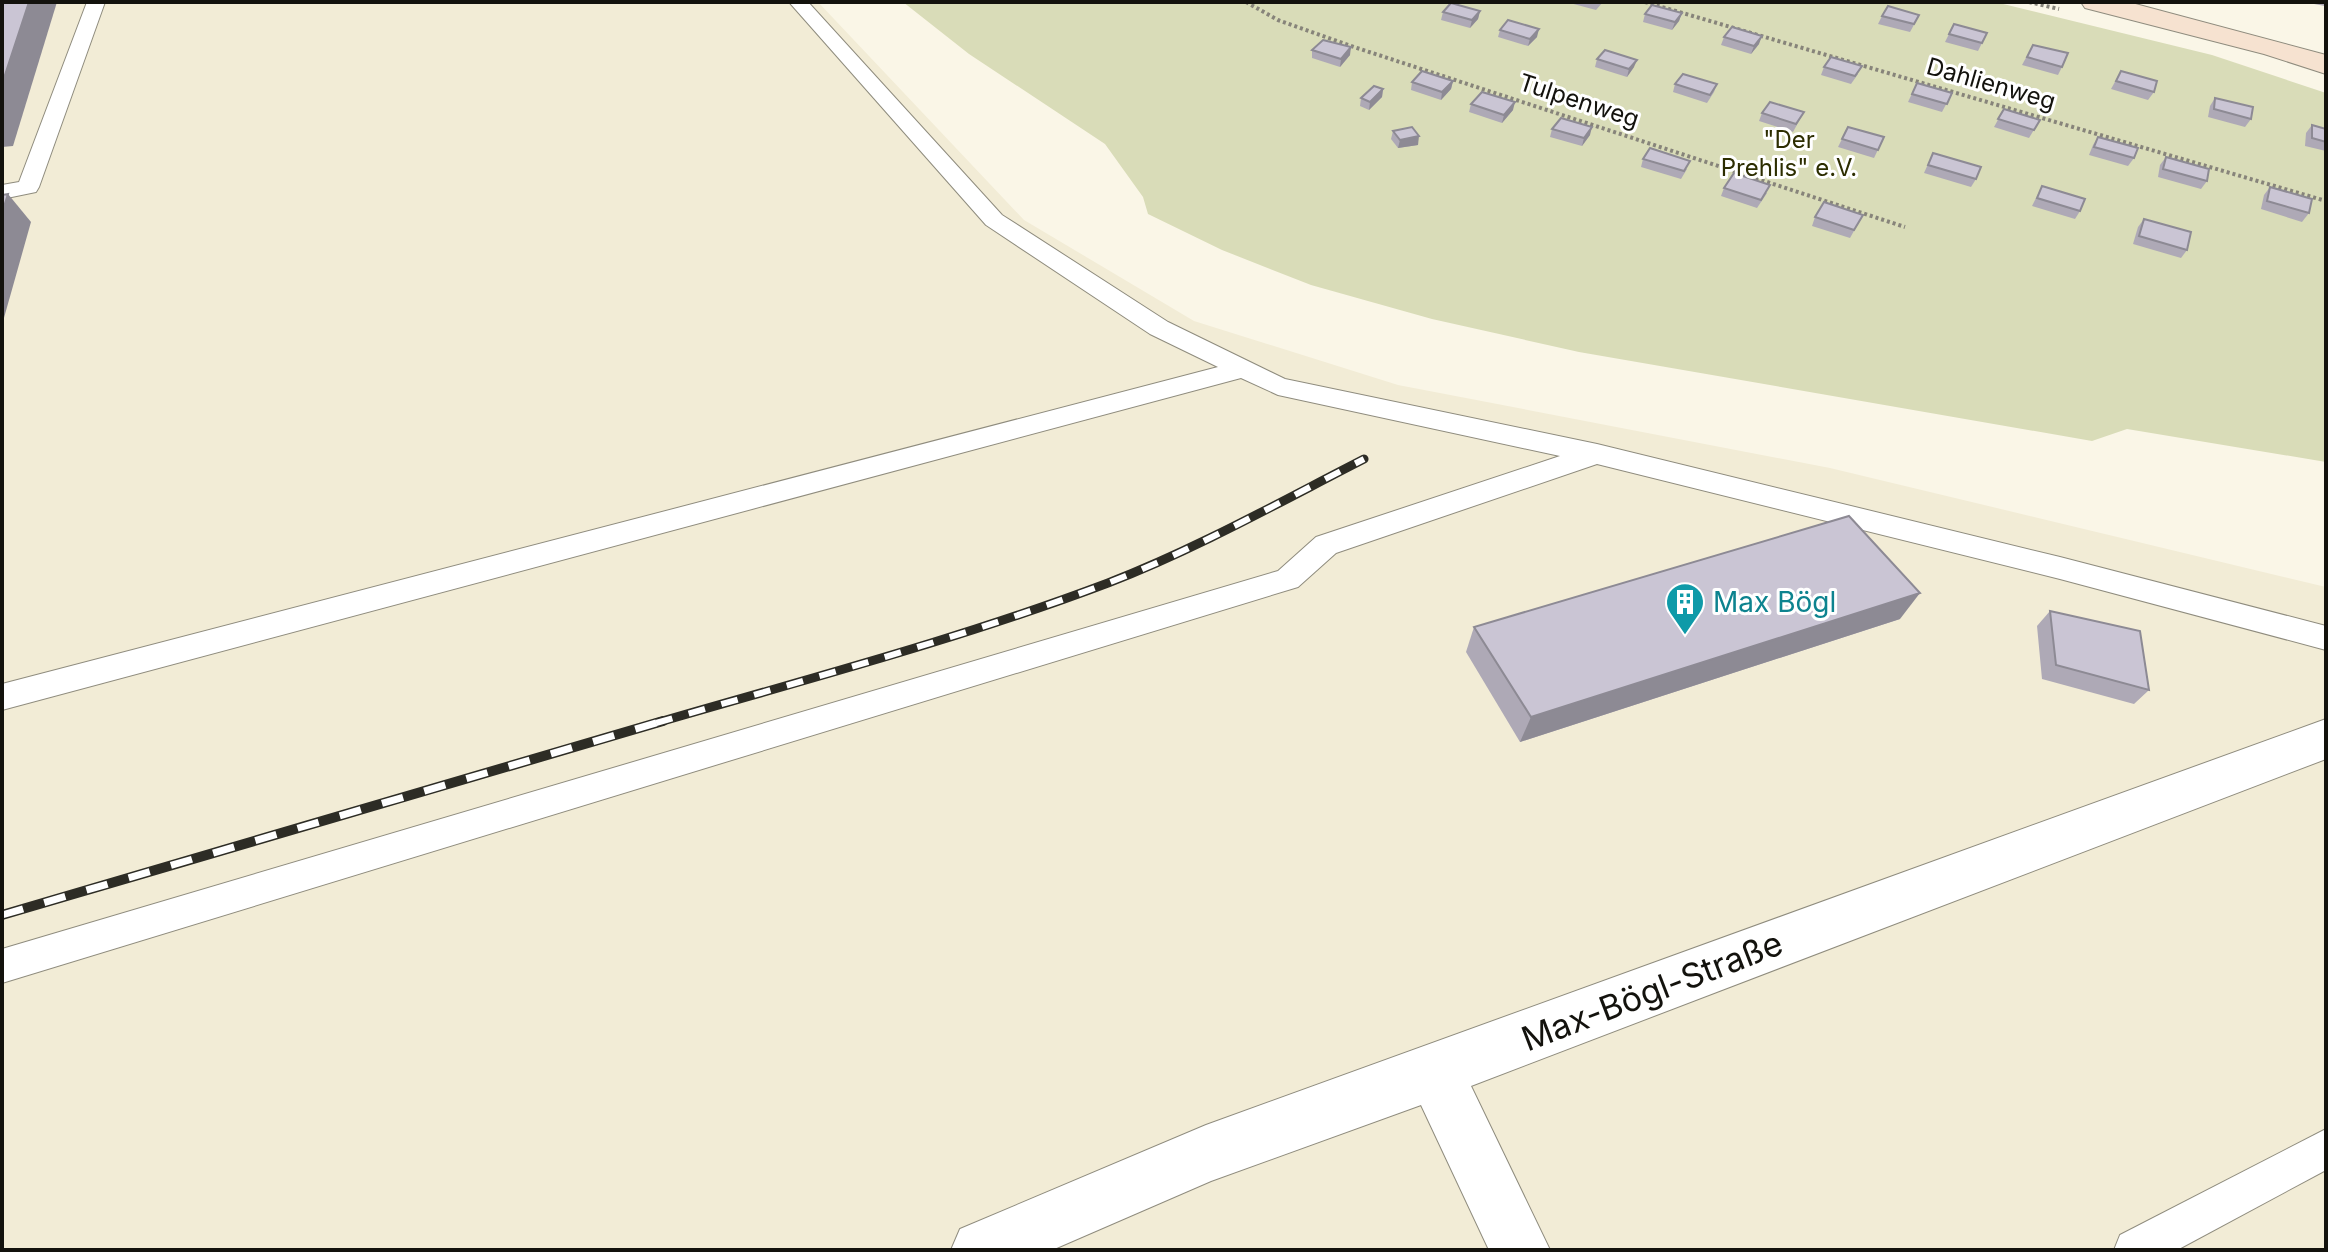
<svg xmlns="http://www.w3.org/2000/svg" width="2328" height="1252" viewBox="0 0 2328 1252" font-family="Inter,sans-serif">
  <rect width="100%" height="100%" fill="#faf6e7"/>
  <polygon fill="#f2ecd6" points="2,2 818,2 1024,220 1194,321 1398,385 1830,468 2326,587 2326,1250 2,1250"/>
  <polygon fill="#d9dcb8" points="903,2 1995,2 2212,55 2326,93 2326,462 2127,429 2092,441 1579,352 1432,319 1311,285 1222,250 1148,214 1143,197 1105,144 969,54"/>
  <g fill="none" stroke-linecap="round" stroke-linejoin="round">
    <defs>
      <g id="service">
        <polygon points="87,2 105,2 39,187 36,192 2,199 2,185 19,182"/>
        <polygon points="789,2 808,2 1002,215 1168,322 1285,379 1597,444 2060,557 2326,626 2326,650 2060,579 1597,464 1336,553 1298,587 2,983 2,949 1278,571 1316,537 1560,456 1278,395 1241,378 2,710 2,684 1218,367 1150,334 986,225"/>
        <polygon points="2326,1129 2326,1170 2177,1250 2114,1250 2120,1235"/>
      </g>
      <polygon id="minor" points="2326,719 2326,759 1471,1086 1550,1250 1489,1250 1421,1105 1211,1181 1052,1250 951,1250 960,1229 1206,1125"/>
      <polygon id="secondary" points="2081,2 2128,2 2326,55 2326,74 2264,54 2085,8"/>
    </defs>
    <use href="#service" stroke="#8f8c7e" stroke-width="2"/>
    <use href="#minor" stroke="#8f8c7e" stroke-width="2"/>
    <use href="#secondary" stroke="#8f8c7e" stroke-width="2"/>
    <g stroke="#87847a" stroke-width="4" stroke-dasharray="3 3" stroke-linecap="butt">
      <polyline points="1246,2 1278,20 1354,47 1905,227"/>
      <polyline points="1645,2 2326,201"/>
      <polyline points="2029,2 2059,9"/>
    </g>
    <use href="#service" fill="#fff" fill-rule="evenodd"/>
    <use href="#minor" fill="#fff" fill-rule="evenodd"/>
    <use href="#secondary" fill="#f6e2d0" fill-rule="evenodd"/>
    <defs>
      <path id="rail-far1" d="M656,723C807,679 960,639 1108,583C1196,549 1280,502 1364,459"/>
      <polyline id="rail" points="2,915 663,721"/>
    </defs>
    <use href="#rail-far1" stroke="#2d2c25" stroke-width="9"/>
    <use href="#rail" stroke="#2d2c25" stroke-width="10"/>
    <use href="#rail-far1" stroke="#fff" stroke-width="6" stroke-dasharray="17" stroke-linecap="butt"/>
    <use href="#rail" stroke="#fff" stroke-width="7" stroke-dasharray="22" stroke-linecap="butt"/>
  </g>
  <g fill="#aea9b6">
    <polygon points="1566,2 1603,2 1596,10"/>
    <polygon points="2303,2 2326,2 2326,5 2325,6"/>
    <polygon points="1480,11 1478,19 1470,28 1441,20 1443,12"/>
    <polygon points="1682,13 1679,21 1672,30 1643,22 1645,14"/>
    <polygon points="1882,16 1915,23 1910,32 1878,24"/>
    <polygon points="1954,24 1987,33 1978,51 1945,42"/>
    <polygon points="1500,30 1537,37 1528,46 1498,37"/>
    <polygon points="1724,37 1759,44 1751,54 1721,45"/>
    <polygon points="2033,45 2062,67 2058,75 2022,65"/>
    <polygon points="1312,50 1350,55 1340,67 1312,58"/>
    <polygon points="1597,59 1634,67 1627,77 1595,67"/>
    <polygon points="1824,67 1858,74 1851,84 1821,75"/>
    <polygon points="2121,71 2154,92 2148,100 2111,89"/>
    <polygon points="1453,81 1451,89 1441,100 1411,90 1412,82"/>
    <polygon points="1917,83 1952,93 1942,112 1908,102"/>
    <polygon points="1675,84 1717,84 1714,92 1707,103 1673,92"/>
    <polygon points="1383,89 1382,97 1369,110 1360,106 1361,98"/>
    <polygon points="2215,98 2251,119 2245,127 2208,117 2210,106"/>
    <polygon points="1471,104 1513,110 1502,123 1469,112"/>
    <polygon points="2004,109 2040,120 2029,138 1994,127"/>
    <polygon points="1804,112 1793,132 1759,121 1762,113"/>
    <polygon points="2312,125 2326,129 2326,151 2305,146 2306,133"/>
    <polygon points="1848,127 1884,137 1874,158 1838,147"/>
    <polygon points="1552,129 1590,135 1582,146 1550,137"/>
    <polygon points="1393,131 1418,145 1398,148 1391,139"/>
    <polygon points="2098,137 2134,158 2128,166 2089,155 2093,145"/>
    <polygon points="1933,153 1976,179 1971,187 1924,173"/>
    <polygon points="2166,157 2207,181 2201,189 2158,177 2160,165"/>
    <polygon points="1643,159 1687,169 1681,179 1641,167"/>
    <polygon points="2042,186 2080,211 2075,219 2032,206"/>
    <polygon points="2270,187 2309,213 2302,222 2261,209 2264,195"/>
    <polygon points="1724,188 1767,193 1757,208 1721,196"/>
    <polygon points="1863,215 1850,238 1812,226 1815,217"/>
    <polygon points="2144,219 2187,250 2181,258 2133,244 2138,227"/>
    <polygon points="2050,611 2149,690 2134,704 2042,679 2037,626"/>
    <polygon points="1900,619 1520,742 1466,652 1474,627"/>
  </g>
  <g fill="#8d8a94">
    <polygon points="29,2 57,2 13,146 2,147 2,84"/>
    <polygon points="1480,11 1478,19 1470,28 1472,20"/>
    <polygon points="1682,13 1679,21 1672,30 1675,22"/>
    <polygon points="1539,29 1537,37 1528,46 1530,39"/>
    <polygon points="1762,36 1759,44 1751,54 1754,46"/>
    <polygon points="1351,47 1350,55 1340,67 1341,59"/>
    <polygon points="1637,60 1634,67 1627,77 1629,69"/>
    <polygon points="1453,81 1451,89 1441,100 1442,92"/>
    <polygon points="1383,89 1382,97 1369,110 1370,102"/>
    <polygon points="1515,102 1513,110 1502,123 1504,115"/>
    <polygon points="1592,127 1590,135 1582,146 1584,138"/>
    <polygon points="1419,136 1418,145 1398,148 1400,140"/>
    <polygon points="8,194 31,222 2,325 2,213"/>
    <polygon points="1920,593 1900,619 1520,742 1531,717"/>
  </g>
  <g fill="#cac5d4" stroke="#8d8a94" stroke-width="2">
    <polygon points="2,2 29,2 2,84"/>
    <polygon points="1451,3 1480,11 1472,20 1443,12"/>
    <polygon points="1652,5 1682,13 1675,22 1645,14"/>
    <polygon points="1888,6 1919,15 1914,24 1882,16"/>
    <polygon points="1508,20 1539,29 1530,39 1500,30"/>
    <polygon points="1954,24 1987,33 1982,43 1949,34"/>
    <polygon points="1732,27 1762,36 1754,46 1724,37"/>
    <polygon points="1323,40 1351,47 1341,59 1312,50"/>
    <polygon points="2033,45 2068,53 2062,67 2027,57"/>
    <polygon points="1605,50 1637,60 1629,69 1597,59"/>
    <polygon points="1831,57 1862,66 1855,76 1824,67"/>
    <polygon points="1422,71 1453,81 1442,92 1412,82"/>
    <polygon points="2121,71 2157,81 2154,92 2116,81"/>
    <polygon points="1683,74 1717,84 1710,95 1675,84"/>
    <polygon points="1917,83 1952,93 1947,104 1912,94"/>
    <polygon points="1374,86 1383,89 1370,102 1361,98"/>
    <polygon points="1482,92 1515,102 1504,115 1471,104"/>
    <polygon points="2215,98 2253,107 2251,119 2214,109"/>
    <polygon points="1770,102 1804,112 1796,124 1762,113"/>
    <polygon points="2004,109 2040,120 2034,130 1998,119"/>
    <polygon points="1561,118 1592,127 1584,138 1552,129"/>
    <polygon points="2312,125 2326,129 2326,142 2312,138"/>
    <polygon points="1412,127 1419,136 1400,140 1393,131"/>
    <polygon points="1848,127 1884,137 1878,150 1842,139"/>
    <polygon points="2098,137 2138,148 2134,158 2094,147"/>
    <polygon points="1650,148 1690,161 1684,171 1643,159"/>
    <polygon points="1933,153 1981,167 1976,179 1928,165"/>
    <polygon points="2166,157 2209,169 2207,181 2163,169"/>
    <polygon points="1734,173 1770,185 1761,200 1724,188"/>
    <polygon points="2042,186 2085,199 2080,211 2037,198"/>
    <polygon points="2270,187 2312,199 2309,213 2267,201"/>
    <polygon points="8,194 2,213 2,195"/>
    <polygon points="1824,202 1863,215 1854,230 1815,217"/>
    <polygon points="2144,219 2191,232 2187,250 2139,236"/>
    <polygon points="1849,516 1920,593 1531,717 1474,627"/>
    <polygon points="2050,611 2140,631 2149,690 2056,665"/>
  </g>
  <defs>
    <symbol id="building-pin" viewBox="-11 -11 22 30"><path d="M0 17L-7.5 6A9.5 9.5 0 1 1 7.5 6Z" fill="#0f9aa8" stroke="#fff"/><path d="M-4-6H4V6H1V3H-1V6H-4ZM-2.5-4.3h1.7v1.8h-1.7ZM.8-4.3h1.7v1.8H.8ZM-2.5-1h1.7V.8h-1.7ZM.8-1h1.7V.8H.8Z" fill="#fff"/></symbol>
  </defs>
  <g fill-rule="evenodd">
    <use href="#building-pin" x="1663" y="580" width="44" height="60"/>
  </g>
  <g text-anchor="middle" stroke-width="6" stroke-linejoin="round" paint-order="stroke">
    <g font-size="24" fill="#13120d" stroke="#fff">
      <text transform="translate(1991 84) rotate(16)" y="8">Dahlienweg</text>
      <text transform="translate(1579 101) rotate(18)" y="8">Tulpenweg</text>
    </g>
    <g font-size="24" fill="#2c2d00" stroke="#fff">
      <text x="1789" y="148">"Der<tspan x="1789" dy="28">Prehlis" e.V.</tspan></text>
    </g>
    <g font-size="28" fill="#0d838f" stroke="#fff" text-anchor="start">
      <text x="1713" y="612">Max Bögl</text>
    </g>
    <g font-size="34" fill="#13120d" stroke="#fff">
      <text transform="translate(1652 991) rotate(-21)" y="12">Max-Bögl-Straße</text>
    </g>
  </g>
  <rect width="2328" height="1252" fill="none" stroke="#13120d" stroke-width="8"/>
</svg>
